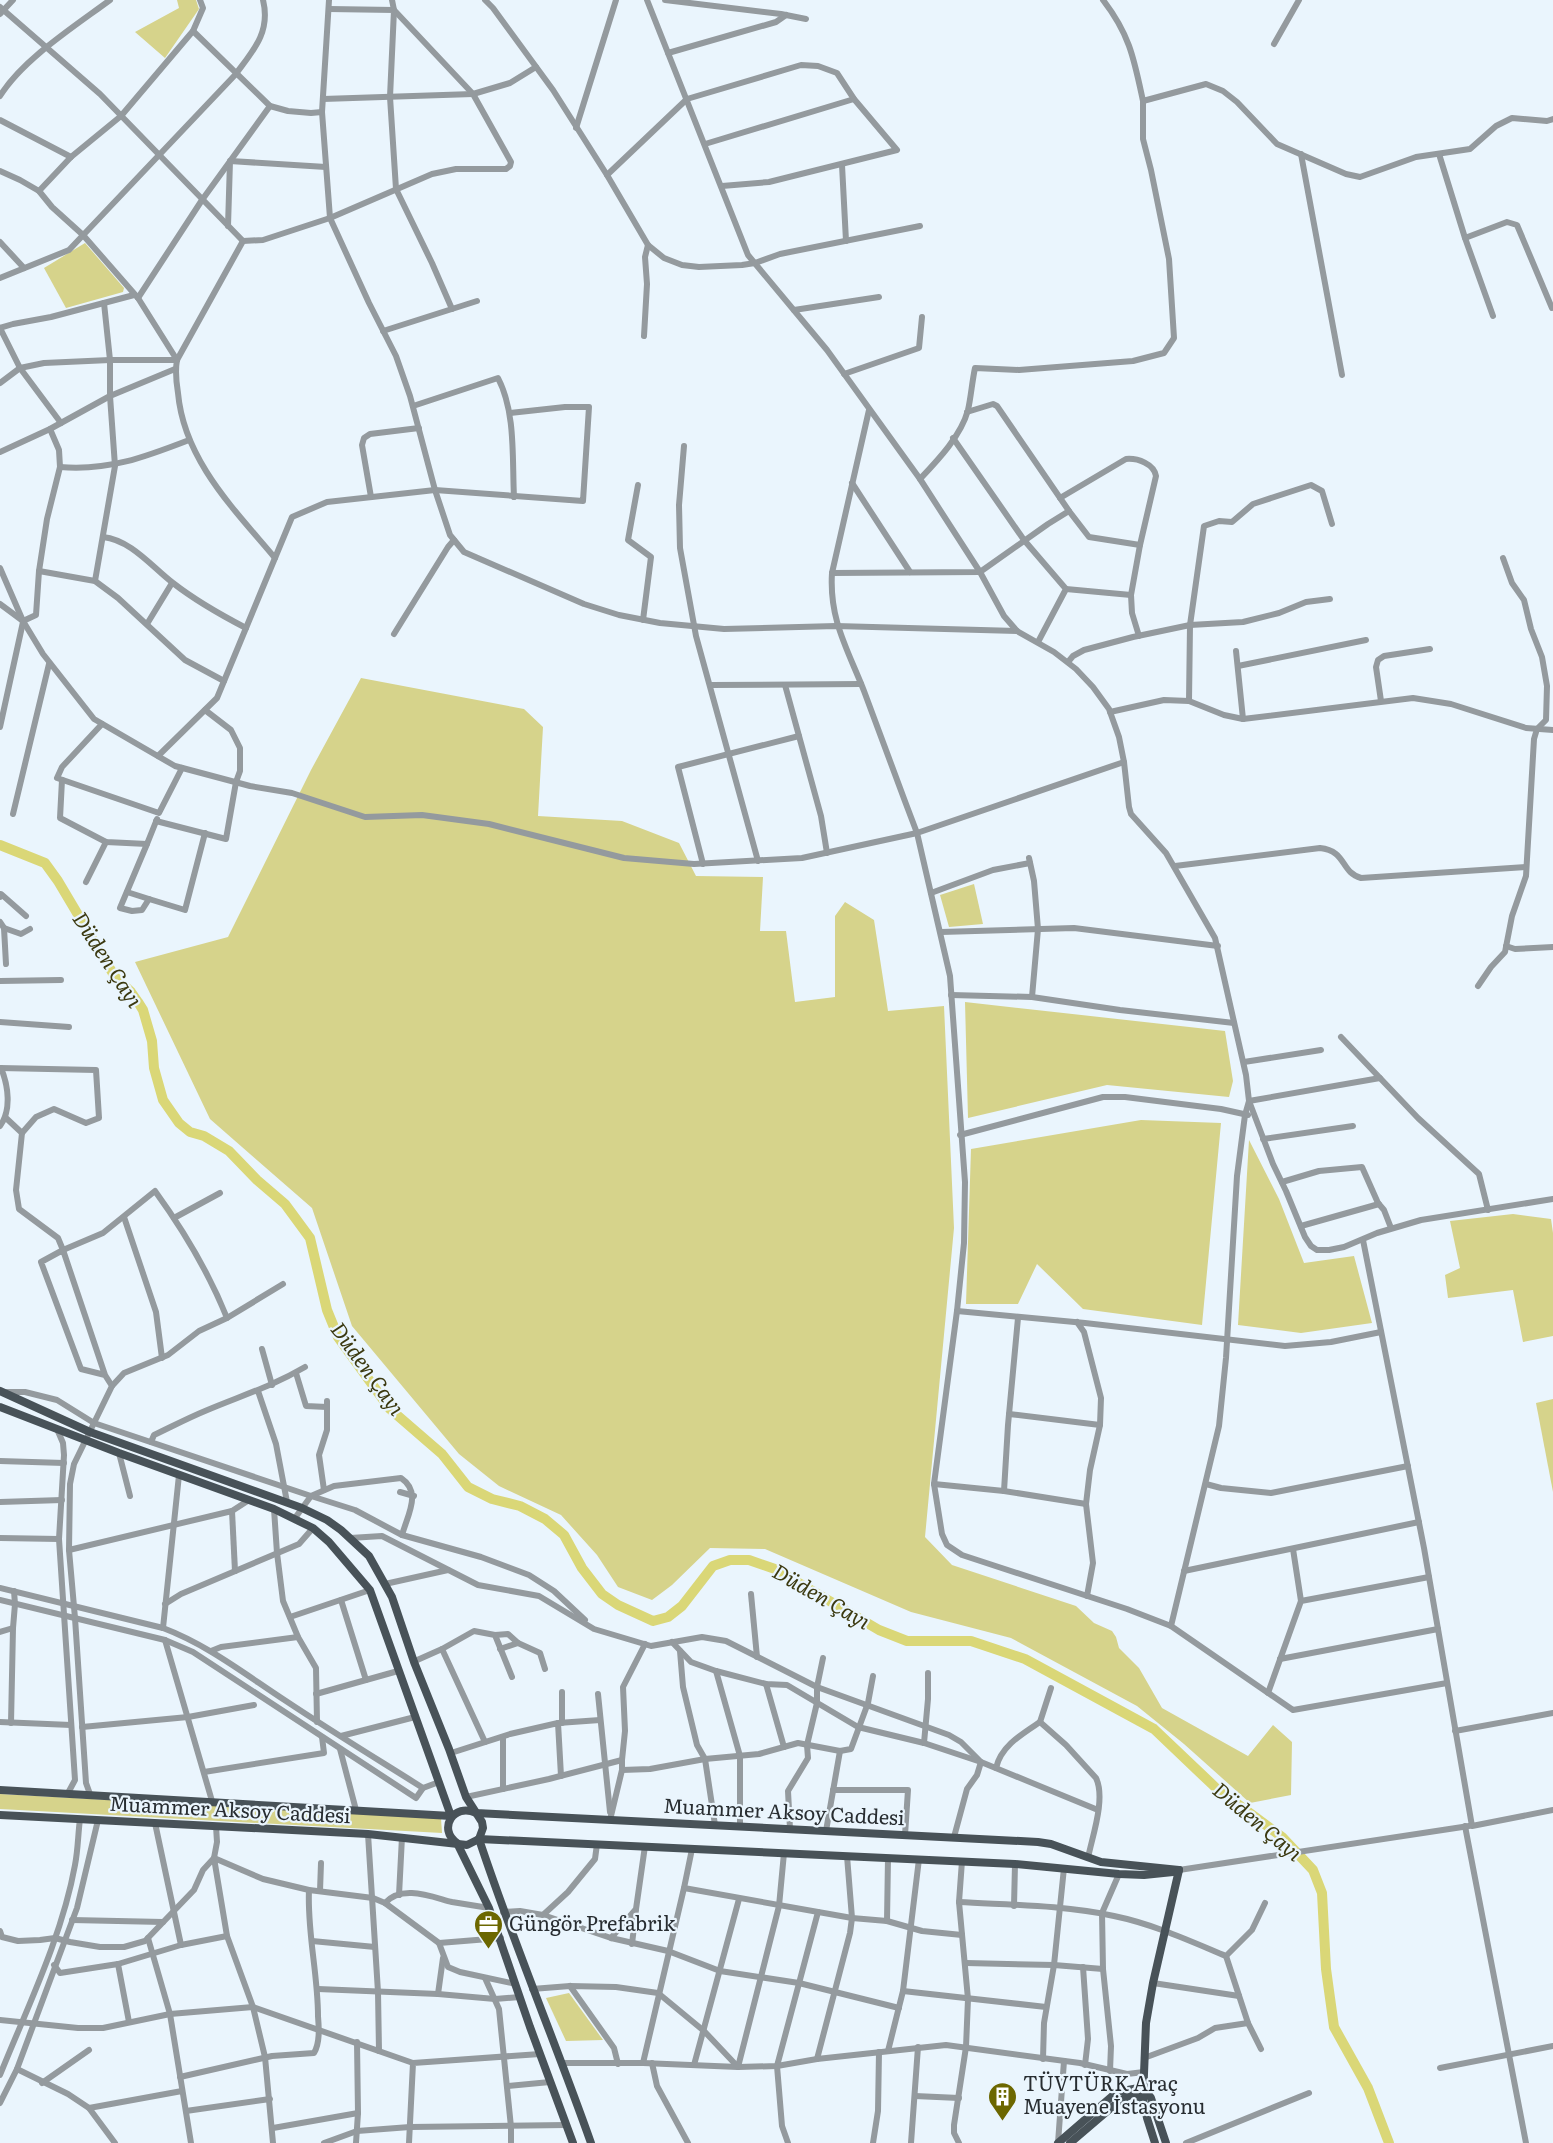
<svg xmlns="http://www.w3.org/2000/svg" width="1553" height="2143" viewBox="0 0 1553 2143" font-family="Literata,serif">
  <rect width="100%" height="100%" fill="#eaf5fd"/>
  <g fill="#d6d38b">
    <polygon points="177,0 196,0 199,9 165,58 135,32 179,8"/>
    <polygon points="85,243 124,288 123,292 66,308 44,268"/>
    <polygon points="361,678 524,709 543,727 538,816 622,821 679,843 696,876 763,877 760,931 786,931 795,1002 835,997 835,916 845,902 874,920 888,1011 944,1006 954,1228 925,1537 952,1565 1076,1606 1094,1623 1112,1631 1116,1637 1119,1648 1139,1668 1162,1708 1248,1756 1273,1725 1292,1742 1291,1795 1250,1803 1184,1744 1137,1706 1011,1638 911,1612 765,1549 710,1548 672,1585 652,1600 618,1587 597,1555 561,1515 499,1486 459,1454 352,1326 312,1208 210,1119 135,962 228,937 311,770"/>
    <polygon points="974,884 983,924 949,927 940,895"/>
    <polygon points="965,1002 1225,1031 1233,1081 1229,1097 1107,1085 968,1118"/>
    <polygon points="1141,1120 1221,1123 1202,1325 1083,1309 1037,1264 1018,1304 966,1304 971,1149"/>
    <polygon points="1249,1140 1279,1199 1304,1263 1354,1256 1372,1323 1301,1333 1238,1325"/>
    <polygon points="1513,1214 1551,1219 1553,1233 1553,1336 1523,1342 1513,1290 1448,1298 1445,1275 1460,1268 1450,1221"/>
    <polygon points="1553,1399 1553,1492 1536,1403"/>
    <polygon points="0,1794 441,1818 442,1833 0,1809"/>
    <polygon points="569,1993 603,2040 566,2041 546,1998"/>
  </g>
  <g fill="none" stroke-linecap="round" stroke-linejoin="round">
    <polyline stroke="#dad777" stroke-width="10" points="0,845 45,863 58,881 115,977 131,992 138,1002 143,1010 152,1041 154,1068 163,1100 179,1123 190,1132 204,1136 229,1151 257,1180 285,1204 310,1238 327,1310 338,1337 390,1409 442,1454 468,1487 492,1499 520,1506 545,1519 564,1535 582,1568 602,1594 618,1605 653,1621 668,1617 682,1606 713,1566 730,1560 749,1560 775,1569 879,1630 907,1641 971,1641 1025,1659 1154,1729 1216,1788 1282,1837 1313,1870 1322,1893 1326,1969 1334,2027 1368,2088 1389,2143"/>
    <g stroke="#949a9e" stroke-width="6">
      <polyline points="329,0 322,112 330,218 369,303 396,356 410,396 435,490 450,535 464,552 584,604 619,615 660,623 724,629 836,626 1017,631"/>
      <polyline points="485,0 493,8 553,90 607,175 648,245 664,258 682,265 699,267 742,265 755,263 780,254 920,226"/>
      <polyline points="647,0 748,255 827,350 920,479 980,572 1004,616 1017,631 1054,652 1076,669 1093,687 1109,709 1119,737 1124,762 1129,807 1131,814 1166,853 1215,938 1246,1075 1249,1101 1273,1164 1286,1191 1305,1237 1311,1246 1317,1250 1329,1250 1344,1247 1377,1233 1421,1220 1553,1199"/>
      <polyline points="665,0 781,14 806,19"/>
      <path d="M1103,0C1130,35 1134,59 1143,101L1206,84L1223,91L1237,102L1277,144L1346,174L1360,177L1416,157L1470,149L1496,126L1512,118L1547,121L1553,119"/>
      <polyline points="0,7 100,94 243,241 263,240 330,218 432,174 456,169 506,169 510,166 511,162 473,94 394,10 392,0"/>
      <polyline points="329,9 394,10 390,97 396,189 432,263 452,309"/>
      <polyline points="0,14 13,0"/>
      <polyline points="193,31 270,106 288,111 311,113 322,112"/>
      <polyline points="1274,44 1299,0"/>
      <polyline points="668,53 776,22 786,15"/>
      <path d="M0,96C23,59 75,26 110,0"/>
      <polyline points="323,99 473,94 510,83 536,67"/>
      <polyline points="0,120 71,157"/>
      <polyline points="576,128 616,0"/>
      <polyline points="705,144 854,99"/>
      <polyline points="1301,154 1342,375"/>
      <polyline points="1439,154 1465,238 1493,316"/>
      <polyline points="842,165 846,241"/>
      <polyline points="0,171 20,180 39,191"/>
      <polyline points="607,175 687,99 801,65 818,66 837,73 854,99 897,150 769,182 722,186"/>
      <polyline points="228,226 230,161 326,167"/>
      <polyline points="1465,238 1507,222 1517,225 1552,308"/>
      <path d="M243,241L177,360C175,371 176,381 178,393C184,460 234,509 275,558"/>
      <polyline points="0,242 24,268"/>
      <path d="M0,278L69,250L235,75C253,51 271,32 263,0"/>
      <polyline points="138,298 202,200 270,106"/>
      <polyline points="794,310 879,297"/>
      <polyline points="0,328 13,324 51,317 134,295"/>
      <polyline points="0,328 20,368 61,423"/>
      <polyline points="383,331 477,301"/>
      <polyline points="644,336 647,284 645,257 648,245"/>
      <polyline points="177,360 138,298 83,235 52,207 39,191 71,157 121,116 193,31 203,8 200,0"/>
      <polyline points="844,374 919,348 922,317"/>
      <polyline points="0,383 20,368 44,363 110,360 177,360"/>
      <path d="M413,406L498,378C516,413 512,458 514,497"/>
      <polyline points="953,438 1024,540 1066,589 1038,642"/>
      <polyline points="684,446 679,505 680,548 696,636 758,861"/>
      <polyline points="0,452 50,429 110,396 175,369"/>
      <path d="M60,467C109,471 145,457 189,440"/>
      <path d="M920,479C938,460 961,436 968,410C971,397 972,382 975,368L1019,370L1133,361L1164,353L1174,338L1169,259L1151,170L1143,139V101"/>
      <polyline points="852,483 910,572"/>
      <polyline points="638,485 628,540 651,557 643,620"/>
      <polyline points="371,497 362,445 364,438 370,434 419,428"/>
      <path d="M1060,498L1126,459C1138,458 1154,464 1156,476L1140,545L1131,595L1132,613L1139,636"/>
      <polyline points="1069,511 1089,537 1140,545"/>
      <path d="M103,537C131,540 152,567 173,583C196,601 221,615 246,628"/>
      <path d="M0,568L23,621L43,654L94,719L175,766L250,786L292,793L365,817L422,815L489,824L624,858L694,864L802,858L917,833C899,786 882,739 864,691C848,650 829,620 832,573L869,410"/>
      <polyline points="39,571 95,581 118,598 185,660 224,681"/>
      <polyline points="832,573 980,572 1048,524 1069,511 997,406 993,404 967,412"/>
      <polyline points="95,581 115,466 110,396 110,360 104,303"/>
      <polyline points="1066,589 1131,595"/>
      <polyline points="0,604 23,621"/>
      <polyline points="23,621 36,615 39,571 47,519 60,467 59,450 50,429"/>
      <polyline points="147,624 172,583"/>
      <polyline points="394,634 448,547 454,540"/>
      <polyline points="1236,651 1243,719"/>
      <polyline points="1068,662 1073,656 1084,650 1133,637 1190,625 1243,622 1279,613 1306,602 1330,599"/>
      <polyline points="1238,666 1366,640"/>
      <polyline points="711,685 861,684"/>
      <polyline points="785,685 821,816 827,853"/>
      <polyline points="1189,701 1190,625 1204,526 1219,521 1232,522 1253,504 1311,485 1322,491 1332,524"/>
      <polyline points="1381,701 1376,667 1378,660 1384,656 1430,649"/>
      <polyline points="1110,712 1164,700 1189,701 1224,715 1243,719 1413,698 1451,704 1526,728 1553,730"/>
      <polyline points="102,724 62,767 57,778 159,813 182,768"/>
      <polyline points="0,727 23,622"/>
      <polyline points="158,756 217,698 292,517 327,502 435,490 583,501 589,407 565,407 510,413"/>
      <polyline points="1124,762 917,833 950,976 965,1182 964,1243 957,1311 934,1484 942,1534 947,1545 962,1555 1127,1609 1171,1626 1293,1710 1447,1683"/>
      <polyline points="62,780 60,818 106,842 147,844 157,819"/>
      <polyline points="13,814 49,664"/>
      <polyline points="156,821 226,839 236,782 240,771 240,748 231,730 205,710"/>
      <polyline points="147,844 120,908 132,911 142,910 149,899 185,910 205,833"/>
      <polyline points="1029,858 1034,881 1038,929 1032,997"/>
      <polyline points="703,864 678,767 799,736"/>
      <path d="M1175,866L1320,848C1347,851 1340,872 1361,878L1526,867"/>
      <polyline points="86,882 106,842"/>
      <polyline points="127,892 149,899"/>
      <polyline points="931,893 993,870 1030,863"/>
      <polyline points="0,897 1,894 26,916"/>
      <polyline points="0,922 4,928 21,934 30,929"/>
      <polyline points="4,928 6,964"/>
      <polyline points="941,932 1074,928 1218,946"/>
      <polyline points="1506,946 1515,949 1553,947"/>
      <polyline points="0,981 61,980"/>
      <polyline points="1478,986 1491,967 1505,952 1512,916 1526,876 1534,739 1537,729 1546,720 1547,686 1542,657 1531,629 1524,600 1512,583 1503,558"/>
      <polyline points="951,995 1032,997 1120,1010 1234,1023"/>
      <polyline points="0,1022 69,1027"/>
      <polyline points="1341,1037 1418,1118 1479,1174 1488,1210"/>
      <polyline points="1244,1062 1321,1050"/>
      <polyline points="0,1068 96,1070 99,1118 86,1123 54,1109 36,1117 22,1133"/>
      <path d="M6,1118L22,1133L16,1190L19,1209L58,1238L63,1250L103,1233L155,1191C184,1231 209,1273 227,1318L283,1284"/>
      <path d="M0,1126C12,1110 8,1085 1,1068"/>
      <polyline points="960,1135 1103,1097 1125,1097 1221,1109 1248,1115"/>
      <polyline points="1263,1139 1353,1126"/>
      <polyline points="1282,1182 1319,1171 1362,1167 1378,1203 1384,1210 1391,1228"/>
      <polyline points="124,1217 156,1312 162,1358"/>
      <polyline points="174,1218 220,1193"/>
      <polyline points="1301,1226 1379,1204"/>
      <polyline points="1363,1240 1424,1548 1472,1826 1553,1810"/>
      <polyline points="957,1311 1085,1323 1285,1346 1331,1342 1381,1332"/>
      <polyline points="1077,1322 1084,1332 1101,1398 1100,1425 1090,1470 1086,1504 1093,1563 1087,1596"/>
      <polyline points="262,1349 272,1385"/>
      <polyline points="296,1373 306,1406 327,1407"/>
      <polyline points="112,1386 124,1373 168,1355 199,1331 227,1318"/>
      <polyline points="258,1391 276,1444 287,1502"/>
      <path d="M7,1392H25L57,1400L94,1423L311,1496L334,1486L401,1478C422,1492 408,1514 402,1535"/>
      <polyline points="1009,1414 1100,1425"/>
      <polyline points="57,1429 63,1443 64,1455 59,1539 75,1780 68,1793"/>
      <path d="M151,1442L154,1435C171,1427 188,1418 205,1411C240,1396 271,1387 305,1367"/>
      <polyline points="119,1453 130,1496"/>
      <polyline points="0,1461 64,1463"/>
      <polyline points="934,1484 1004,1491 1086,1504"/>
      <polyline points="1206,1484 1221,1488 1271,1493 1408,1466"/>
      <polyline points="324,1490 319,1455 327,1430 327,1401"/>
      <polyline points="1004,1491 1008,1425 1018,1318"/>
      <polyline points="400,1492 414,1496"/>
      <polyline points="0,1502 62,1500"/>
      <polyline points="274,1509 277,1553 283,1601 298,1637 316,1668 317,1722"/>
      <polyline points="232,1511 235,1571"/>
      <polyline points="295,1518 311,1496 355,1510 402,1535 481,1557 529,1575 554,1591 585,1620"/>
      <polyline points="0,1538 59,1539"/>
      <polyline points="350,1538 382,1536 478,1585 539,1596 594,1629 651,1646 702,1637 726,1641 817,1687 949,1735 961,1742 981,1762 977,1775 967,1789 954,1837"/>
      <polyline points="1293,1549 1301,1601"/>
      <polyline points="69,1550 232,1511 249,1500"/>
      <polyline points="1184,1571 1419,1522"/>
      <polyline points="385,1584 448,1570"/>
      <path d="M0,1588L163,1628C208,1645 246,1675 286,1701C331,1731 377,1759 423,1788"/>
      <polyline points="751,1594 757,1657"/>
      <polyline points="0,1600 165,1640 193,1652 416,1798 423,1788 439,1782"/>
      <polyline points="341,1600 366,1680"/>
      <polyline points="165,1604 181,1594 299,1544 313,1528"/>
      <polyline points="290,1617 370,1590"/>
      <polyline points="1171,1626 1219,1426 1226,1358 1237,1176 1245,1115 1249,1101 1380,1078"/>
      <polyline points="163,1628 179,1475"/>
      <polyline points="0,1632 13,1628"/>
      <polyline points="495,1635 508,1634 518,1643 540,1653 545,1669"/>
      <polyline points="165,1640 212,1801"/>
      <polyline points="672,1642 691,1662 716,1671 766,1684 787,1685 858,1727 924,1743 981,1762 1098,1810"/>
      <polyline points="442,1649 474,1631 495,1635 512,1677"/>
      <polyline points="500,1649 518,1643"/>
      <polyline points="211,1651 221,1647 298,1637"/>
      <polyline points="680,1651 683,1687 697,1745 705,1759 715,1825"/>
      <polyline points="1280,1659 1438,1629"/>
      <polyline points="415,1661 442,1649 485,1742"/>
      <polyline points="716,1671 740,1756 740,1826"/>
      <polyline points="766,1684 784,1747"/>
      <polyline points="562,1692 562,1723"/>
      <polyline points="1268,1693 1301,1601 1429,1577"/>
      <polyline points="316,1694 398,1671"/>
      <polyline points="598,1694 610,1812"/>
      <polyline points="0,1722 71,1725"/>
      <polyline points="1040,1722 1051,1688"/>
      <polyline points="11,1723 13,1628 15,1604 14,1591"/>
      <polyline points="558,1723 600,1720"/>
      <polyline points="82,1727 188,1717 254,1705"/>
      <polyline points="1455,1731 1553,1713"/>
      <polyline points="341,1736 415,1717"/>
      <polyline points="924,1743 928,1699 928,1673"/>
      <polyline points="340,1749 356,1810"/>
      <polyline points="451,1753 510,1734 558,1723 561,1776"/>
      <polyline points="622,1760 625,1731 623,1687 645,1644"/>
      <path d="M996,1768C1001,1746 1022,1734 1040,1722L1066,1745L1096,1778C1106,1799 1092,1837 1088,1858"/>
      <polyline points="622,1770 650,1769 705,1759 759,1754 798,1743 840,1751 851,1749 868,1703 873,1676"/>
      <polyline points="204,1772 324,1753 322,1737"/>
      <polyline points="503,1789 503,1737"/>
      <polyline points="833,1790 908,1790 905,1835"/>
      <polyline points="90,1794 86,1783 75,1618 69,1550 70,1484 74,1464 112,1386 105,1375 63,1250 41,1262 81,1369 105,1375"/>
      <polyline points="466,1797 549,1779 622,1760 622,1770 610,1820"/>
      <polyline points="155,1823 181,1945 227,1936"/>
      <polyline points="1465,1826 1526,2143"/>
      <polyline points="790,1829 788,1791 808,1758 807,1745 817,1703 817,1687 823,1658"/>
      <polyline points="826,1831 840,1751"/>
      <polyline points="368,1834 378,1992 379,2051"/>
      <polyline points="1179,1870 1469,1826"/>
      <polyline points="684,1888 852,1918 887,1921 922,1931 962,1935"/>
      <polyline points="320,1891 321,1863"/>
      <polyline points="399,1895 402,1837"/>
      <path d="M959,1902C1010,1905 1064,1905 1114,1916C1153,1924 1190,1941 1226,1956L1252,1930L1265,1903"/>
      <path d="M385,1903C402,1884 432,1897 452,1902C464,1904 477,1906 489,1908"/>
      <polyline points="1014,1906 1015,1864"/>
      <polyline points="503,1912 520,1911 543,1915 611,1938 668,1951 720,1971 799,1983 899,2008"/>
      <polyline points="543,1915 568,1892 595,1859 597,1844"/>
      <polyline points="72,1920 163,1922"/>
      <polyline points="887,1921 888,1858"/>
      <polyline points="0,1931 2,1937 18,1941 40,1940 55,1938 70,1942 100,1947 124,1947 145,1941 194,1890 203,1870 214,1858 217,1842 216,1826"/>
      <polyline points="148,1938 170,2014 191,2143"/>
      <polyline points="611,1938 636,1909 645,1846"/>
      <polyline points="312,1941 375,1947"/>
      <polyline points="439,1943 501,1938"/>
      <polyline points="632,1944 636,1910"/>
      <polyline points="1226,1956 1248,2023 1261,2049"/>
      <polyline points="966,1963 1054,1965 1103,1969"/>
      <polyline points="118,1964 129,2022"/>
      <polyline points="54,1965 60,1973 118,1964 181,1945"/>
      <polyline points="1083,1967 1088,2039 1085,2065"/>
      <polyline points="485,1978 499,2009 511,2127 511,2143"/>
      <polyline points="1153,1983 1239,1996"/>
      <polyline points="570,1986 614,2048 618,2064"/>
      <polyline points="318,1989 438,1994 495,1999 520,1997"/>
      <polyline points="532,1989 570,1986 616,1987 658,1993 704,2031 738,2067 777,2066 817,2059 946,2045 1080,2063 1127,2074 1144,2072"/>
      <polyline points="903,1991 1046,2007"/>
      <polyline points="438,1994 443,1958"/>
      <polyline points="0,2020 78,2028 103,2028 170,2014 253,2007 413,2063"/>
      <polyline points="888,2051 903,1991 919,1859"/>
      <polyline points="1144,2058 1198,2038 1215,2028 1248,2023"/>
      <polyline points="817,2059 850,1933 852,1918 847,1856"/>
      <polyline points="1043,2059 1044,2023 1054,1965 1064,1868"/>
      <polyline points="563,2063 643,2063 738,2067 779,1906 784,1853"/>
      <polyline points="643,2063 684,1888 692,1849"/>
      <polyline points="652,2063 657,2086 688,2143"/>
      <polyline points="694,2065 739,1899"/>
      <polyline points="1440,2068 1553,2046"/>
      <polyline points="17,2069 68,2094 89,2108 115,2143"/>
      <polyline points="1110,2071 1111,2046 1103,1969 1102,1913 1119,1874"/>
      <path d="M0,2075C27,2008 62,1937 75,1865C78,1850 78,1834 80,1819"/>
      <path d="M180,2077L272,2056L314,2053C320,2043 319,2028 318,2016C318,1974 307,1932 309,1890"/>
      <polyline points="42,2083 89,2050"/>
      <polyline points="507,2086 550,2082"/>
      <polyline points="915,2096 959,2098"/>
      <polyline points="0,2103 17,2069 77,1908 98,1820"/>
      <polyline points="89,2108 182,2091"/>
      <polyline points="186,2111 270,2099"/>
      <polyline points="273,2128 358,2113"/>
      <polyline points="273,2143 265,2057 253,2007 227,1936 214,1858 263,1879 309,1890 373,1898 385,1903 439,1943 448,1967 460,1972 516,1984"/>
      <polyline points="324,2143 357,2131 410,2127 566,2125"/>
      <polyline points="356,2143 358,2113 357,2042"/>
      <polyline points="409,2143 413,2063 540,2054"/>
      <polyline points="788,2143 782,2126 777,2066 818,1912"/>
      <polyline points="873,2143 878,2111 879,2052"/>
      <polyline points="911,2143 918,2047"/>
      <polyline points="959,2143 954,2133 954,2125 966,2047 968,1999 959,1902 962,1861"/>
      <polyline points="1058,2143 1064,2061"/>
      <polyline points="1186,2143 1309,2093"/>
    </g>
    <g stroke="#485258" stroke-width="8">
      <polyline points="0,1391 90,1432 302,1508 327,1520 341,1530 369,1556 392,1597 414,1662 449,1749 466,1797 482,1822 483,1828 479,1839 467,1845 368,1834 0,1815"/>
      <polyline points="0,1407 119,1453 274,1509 313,1528 329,1542 370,1590 451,1816"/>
      <polyline points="0,1790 451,1816"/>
      <polyline points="479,1839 1015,1864 1119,1874 1144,1875 1173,1872"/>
      <path d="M479,1839C513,1942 555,2041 591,2143"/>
      <polyline points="1145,2090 1151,2098 1166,2143"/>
      <path d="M573,2143L530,2027L489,1908L457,1843C437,1829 454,1802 476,1813L1038,1842L1051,1844L1101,1862L1179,1870"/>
      <polyline points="1058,2143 1117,2092 1144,2087"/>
      <polyline points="1070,2143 1118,2102 1132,2094 1143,2099"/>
      <polyline points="1155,2143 1147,2118 1143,2099 1146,2023 1153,1983 1179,1870"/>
    </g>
  </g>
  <defs>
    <symbol id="office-pin" viewBox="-11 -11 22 30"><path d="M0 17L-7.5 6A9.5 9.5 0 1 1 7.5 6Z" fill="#6c6700" stroke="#eaf5fd"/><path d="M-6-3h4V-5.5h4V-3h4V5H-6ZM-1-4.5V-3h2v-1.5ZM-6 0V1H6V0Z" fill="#fff"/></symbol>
    <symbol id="building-pin" viewBox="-11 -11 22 30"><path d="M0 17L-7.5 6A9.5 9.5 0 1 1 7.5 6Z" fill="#6c6700" stroke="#eaf5fd"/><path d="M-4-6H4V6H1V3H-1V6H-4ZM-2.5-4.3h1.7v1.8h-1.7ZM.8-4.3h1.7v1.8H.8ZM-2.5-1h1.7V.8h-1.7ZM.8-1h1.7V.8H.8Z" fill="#fff"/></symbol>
  </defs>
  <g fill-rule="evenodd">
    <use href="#office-pin" x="472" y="1908" width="33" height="45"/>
    <use href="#building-pin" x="986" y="2080" width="33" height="45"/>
  </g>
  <g text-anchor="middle" stroke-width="4.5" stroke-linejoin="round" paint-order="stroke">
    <g font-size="20" fill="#282d31" stroke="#eaf5fd">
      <text transform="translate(230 1810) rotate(3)" y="7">Muammer Aksoy Caddesi</text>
      <text transform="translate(784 1812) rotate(3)" y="7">Muammer Aksoy Caddesi</text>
    </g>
    <g font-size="20" fill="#282d31" stroke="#eaf5fd" text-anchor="start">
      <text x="509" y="1931">Güngör Prefabrik</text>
      <text x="1023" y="2091">TÜVTÜRK Araç<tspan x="1023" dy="23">Muayene İstasyonu</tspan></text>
    </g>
    <g font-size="21" font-style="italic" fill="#3b3910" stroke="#eaf5fd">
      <text transform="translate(107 960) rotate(57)" y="7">Düden Çayı</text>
      <text transform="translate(367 1369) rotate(54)" y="7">Düden Çayı</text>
      <text transform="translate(821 1597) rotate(30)" y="7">Düden Çayı</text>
      <text transform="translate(1257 1822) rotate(40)" y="7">Düden Çayı</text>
    </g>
  </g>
</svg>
